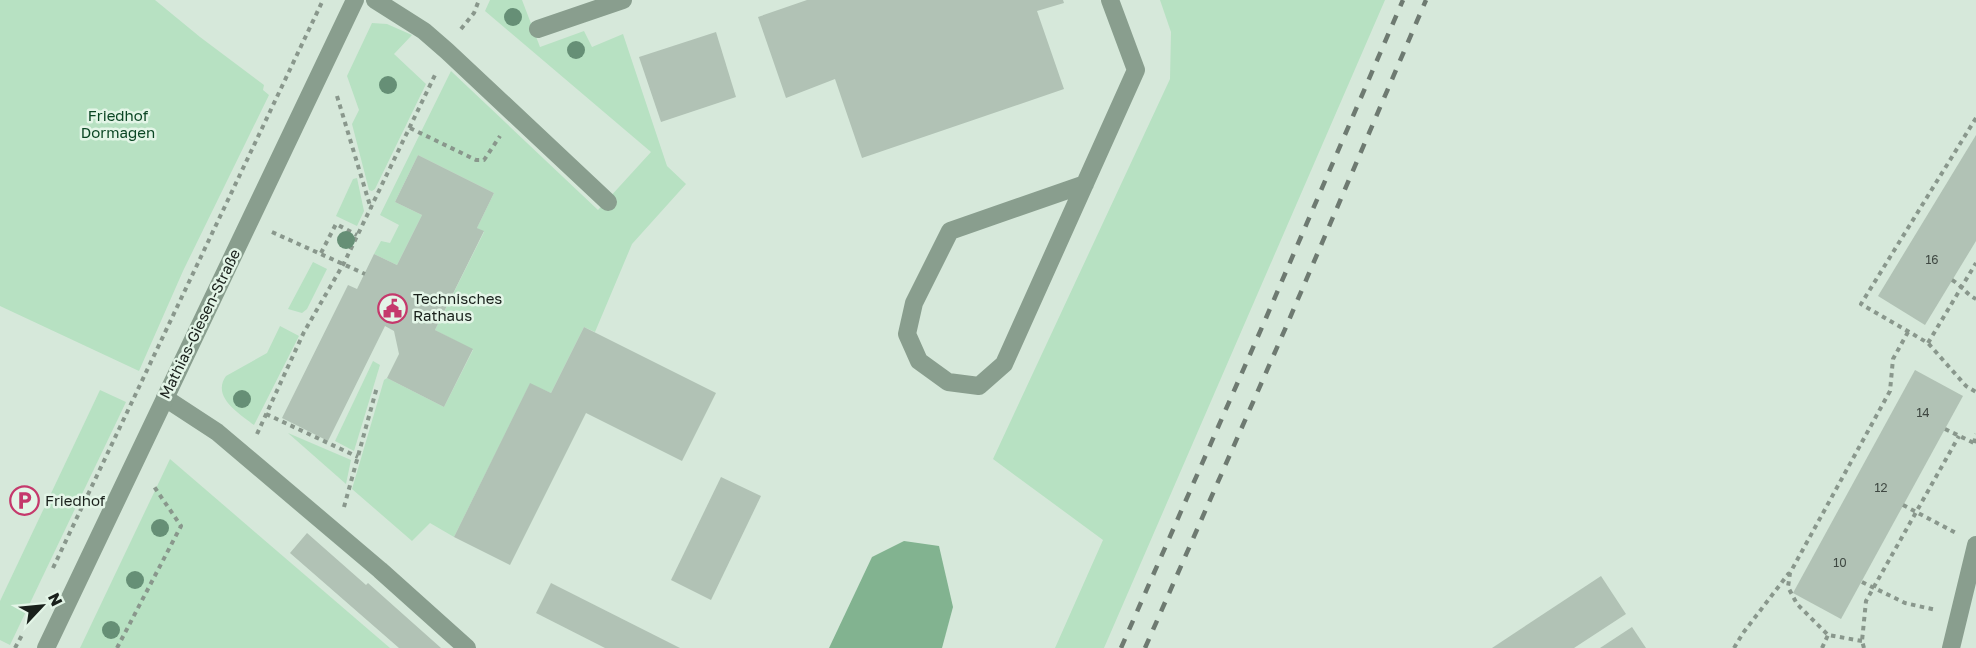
<svg xmlns="http://www.w3.org/2000/svg" width="1976" height="648" viewBox="0 0 1976 648" font-family="'Golos Text',sans-serif">
  <rect width="100%" height="100%" fill="#d6e8da"/>
  <g fill="#b7e1c2">
    <polygon points="0,0 155,0 200,37 264,85 263,90 269,95 183,271 139,371 0,306"/>
    <polygon points="490,0 522,0 540,47 584,31 592,47 623,34 667,166 686,184 632,244 595,332 584,327 551,393 530,384 454,537 430,523 412,541 352,489 384,380 387,378 444,407 473,350 435,330 484,232 477,228 494,193 418,155 395,202 422,215 397,265 374,254 381,241 390,243 399,225 380,215 451,71 598,210 651,152 485,11"/>
    <polygon points="1160,0 1385,0 1104,648 1055,648 1103,540 993,459 1170,79 1171,32"/>
    <polygon points="372,23 387,24 412,35 394,54 426,84 375,189 372,191 369,190 352,124 359,110 347,76"/>
    <polygon points="357,178 364,211 357,226 336,216 353,179"/>
    <polygon points="313,262 327,269 307,309 302,313 288,309"/>
    <path d="M280,326L299,336L254,425C240,414 211,397 226,376L267,353Z"/>
    <polygon points="373,361 380,365 354,451 335,441"/>
    <polygon points="100,390 126,402 10,645 0,640 0,601"/>
    <polygon points="288,433 351,460 346,484"/>
    <polygon points="170,459 390,648 80,648"/>
  </g>
  <polygon fill="#82b390" points="904,541 939,546 953,607 942,648 829,648 872,557"/>
  <g fill="#b1c2b5">
    <polygon points="807,0 1063,0 1064,3 1037,11 1064,89 862,158 835,79 786,98 758,17"/>
    <polygon points="716,32 736,97 661,122 639,57"/>
    <polygon points="1976,135 1976,241 1925,325 1878,296"/>
    <polygon points="418,155 494,193 477,228 484,231 435,330 473,349 444,407 387,378 399,354 394,331 385,326 328,441 282,418 348,285 357,289 374,254 397,265 422,215 395,202"/>
    <polygon points="584,327 716,393 682,461 586,413 510,565 454,537 530,383 551,393"/>
    <polygon points="1915,370 1963,396 1841,619 1793,593"/>
    <polygon points="721,477 761,496 711,600 671,580"/>
    <polygon points="307,533 366,585 368,583 441,648 399,648 290,553"/>
    <polygon points="1601,576 1626,614 1574,648 1492,648"/>
    <polygon points="551,583 680,648 605,648 536,613"/>
    <polygon points="1632,627 1646,648 1600,648"/>
  </g>
  <g fill="none" stroke-linecap="round" stroke-linejoin="round">
    <g stroke="#89978c" stroke-width="4" stroke-dasharray="4.5 4.5" stroke-linecap="butt">
      <polyline points="461,29 474,13 479,0"/>
      <polyline points="337,96 371,209"/>
      <polyline points="1976,118 1861,304 1928,343 1966,386 1976,392"/>
      <polyline points="410,128 476,160 484,160 500,136"/>
      <polyline points="272,232 365,274"/>
      <polyline points="321,253 336,224 357,235"/>
      <path d="M1952,280C1961,285 1966,294 1976,299"/>
      <polyline points="1928,343 1976,263"/>
      <polyline points="266,414 358,457"/>
      <polyline points="1945,429 1976,444"/>
      <polyline points="257,434 304,332 344,263 435,75"/>
      <polyline points="1974,443 1976,434"/>
      <polyline points="1903,505 1956,533"/>
      <polyline points="344,507 377,387"/>
      <polyline points="53,568 323,0"/>
      <polyline points="1862,582 1905,603 1936,610"/>
      <polyline points="1862,641 1828,635 1797,604 1788,587 1790,573 1890,391 1893,359 1908,332"/>
      <polyline points="15,648 22,635"/>
      <polyline points="117,648 181,526 153,485"/>
      <polyline points="1734,648 1743,633 1789,573"/>
      <polyline points="1822,648 1828,635"/>
      <polyline points="1864,648 1862,641 1866,601 1959,436"/>
    </g>
    <g stroke="#899e8e" stroke-width="18">
      <polyline points="375,0 424,31 447,51 608,202"/>
      <polyline points="538,29 623,0"/>
      <polyline points="1085,184 950,231 914,303 907,334 919,361 948,382 979,386 1004,364 1136,70 1110,0"/>
      <polyline points="165,398 217,432 380,570 467,648"/>
      <polyline points="46,648 355,0"/>
      <polyline points="1951,648 1976,545"/>
    </g>
    <g stroke="#6e7a71" stroke-width="4.5" stroke-dasharray="10 10" stroke-linecap="butt">
      <polyline points="1121,648 1266,318 1403,0"/>
      <polyline points="1145,648 1286,327 1426,0"/>
    </g>
  </g>
  <g fill="#668f76">
    <circle cx="513" cy="17" r="9"/>
    <circle cx="576" cy="50" r="9"/>
    <circle cx="388" cy="85" r="9"/>
    <circle cx="346" cy="240" r="9"/>
    <circle cx="242" cy="399" r="9"/>
    <circle cx="160" cy="528" r="9"/>
    <circle cx="135" cy="580" r="9"/>
    <circle cx="111" cy="630" r="9"/>
  </g>
  <defs>
    <symbol id="civic-ring" viewBox="-11 -11 22 22"><circle r="9.5" fill="#e3f5e7" stroke="#c5396c" stroke-width="1.5"/><path d="M-.6-6.5H3V-4.5H.6V-3L4-1V1h2V6H-6V1h2V-1L-.6-3ZM-1.2 2.5V6h2.4V2.5Z" fill="#c5396c"/></symbol>
    <symbol id="parking-ring" viewBox="-11 -11 22 22"><circle r="9.5" fill="#e3f5e7" stroke="#c5396c" stroke-width="1.5"/><path d="M-3.5-5.5H1a3.5 3.5 0 0 1 0 7H-1V5.5H-3.5ZM-1-3.4V-.6H.8a1.4 1.4 0 0 0 0-2.8Z" fill="#c5396c"/></symbol>
  </defs>
  <g fill-rule="evenodd">
    <use href="#civic-ring" x="376" y="292" width="33" height="33"/>
    <use href="#parking-ring" x="8" y="484" width="33" height="33"/>
  </g>
  <g text-anchor="middle" stroke-width="5" stroke-linejoin="round" paint-order="stroke">
    <g font-size="12" fill="#3f4842">
      <text x="1932" y="264">16</text>
      <text x="1923" y="417">14</text>
      <text x="1881" y="492">12</text>
      <text x="1840" y="567">10</text>
    </g>
    <g font-size="15" fill="#0b4624" stroke="#e3f5e7">
      <text x="118" y="121">Friedhof<tspan x="118" dy="17">Dormagen</tspan></text>
    </g>
    <g font-size="15" fill="#19201b" stroke="#e3f5e7" text-anchor="start">
      <text x="413" y="304">Technisches<tspan x="413" dy="17">Rathaus</tspan></text>
      <text x="45" y="506">Friedhof</text>
    </g>
    <g font-size="15" fill="#19201b" stroke="#e3f5e7">
      <text transform="translate(200 324) rotate(-64)" y="5">Mathias-Giesen-Straße</text>
    </g>
  </g>
  <g transform="translate(42 606) rotate(64)" stroke="#e3f5e7" stroke-width="4.5" paint-order="stroke">
  <path d="M0-4.5L10 22L0 15L-10 22Z" fill="#19201b"/>
  <text y="-9" font-size="16" font-weight="bold" text-anchor="middle" fill="#19201b">N</text>
  </g>
</svg>
